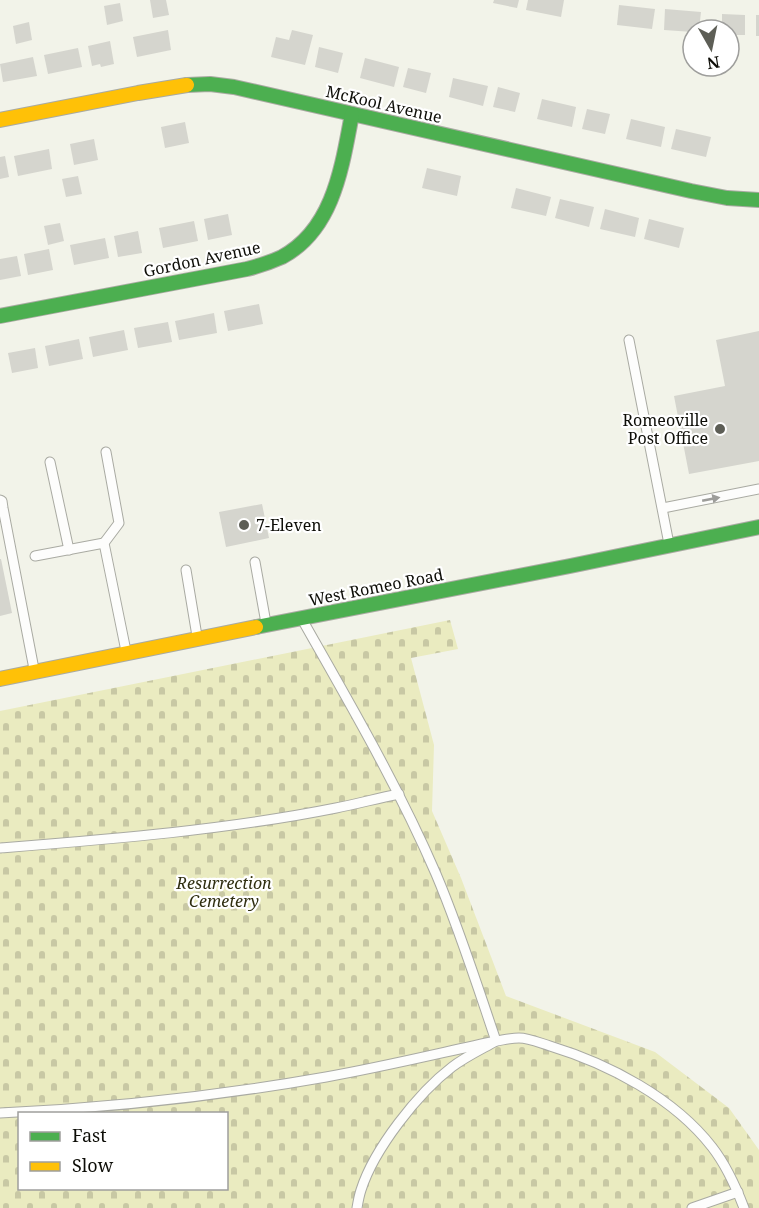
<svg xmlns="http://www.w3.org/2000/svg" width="759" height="1208" viewBox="0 0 759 1208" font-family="'Noto Serif',serif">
  <defs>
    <pattern id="cemetery-stones" width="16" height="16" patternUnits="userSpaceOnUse" patternTransform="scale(1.5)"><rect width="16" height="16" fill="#eaebc0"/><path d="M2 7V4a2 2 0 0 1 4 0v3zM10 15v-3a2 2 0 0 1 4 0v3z" fill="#c8c8a4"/></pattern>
  </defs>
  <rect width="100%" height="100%" fill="#f2f3e9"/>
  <path fill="url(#cemetery-stones)" fill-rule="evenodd" d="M450,620L458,649L411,658L434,745L432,811L461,878L506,996L655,1052L729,1108L759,1150V1208H0V711ZM20,1114H226V1188H20Z"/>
  <g fill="#d5d5ce">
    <polygon points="150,0 166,0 169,15 153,18"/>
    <polygon points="494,0 519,0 517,8 493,3"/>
    <polygon points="528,0 564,0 561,17 526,10"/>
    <polygon points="120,3 123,21 107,25 104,6"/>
    <polygon points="619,5 655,9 652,29 617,25"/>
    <polygon points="665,9 701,12 699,30 693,30 693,32 664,30"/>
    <polygon points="722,14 745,15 745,35 729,35 729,30 722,30"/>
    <rect x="756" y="15" width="3" height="21"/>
    <polygon points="29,22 32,40 16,44 13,26"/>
    <polygon points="168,30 171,50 137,57 133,37"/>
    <polygon points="292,30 313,35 305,65 271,57 276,37 289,40"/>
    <polygon points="110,41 114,64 101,67 100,64 92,66 88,46"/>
    <polygon points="319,47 343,53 338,73 315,67"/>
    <polygon points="78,48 82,67 48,74 44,55"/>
    <polygon points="33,57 37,76 3,82 0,64"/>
    <polygon points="365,58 399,67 394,87 360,78"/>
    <polygon points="408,68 431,73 426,93 403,87"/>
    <polygon points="453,78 488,86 483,106 449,97"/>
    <polygon points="498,87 520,93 515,112 493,107"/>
    <polygon points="542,99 576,107 572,127 537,119"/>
    <polygon points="587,109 610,114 605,134 582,129"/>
    <polygon points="631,119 665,127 661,147 626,139"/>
    <polygon points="185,122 189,143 165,148 161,127"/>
    <polygon points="676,129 711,137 706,157 671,149"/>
    <polygon points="94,139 98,160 74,165 70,144"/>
    <polygon points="49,149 52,169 18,176 14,156"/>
    <polygon points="5,156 9,177 0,179 0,157"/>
    <polygon points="427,168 461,176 457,196 422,188"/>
    <polygon points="78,176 82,194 66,197 62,179"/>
    <polygon points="516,188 551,197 546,216 511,208"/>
    <polygon points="560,199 594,207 589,227 555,218"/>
    <polygon points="605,209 639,218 635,237 600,229"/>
    <polygon points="228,214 232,235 208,240 204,219"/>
    <polygon points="649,219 684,228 679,248 644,239"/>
    <polygon points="194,221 198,241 163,248 159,228"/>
    <polygon points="60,223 64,241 48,245 44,226"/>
    <polygon points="138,231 142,253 118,257 114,236"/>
    <polygon points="105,238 109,258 74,265 70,245"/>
    <polygon points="49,249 53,270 28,275 24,254"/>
    <polygon points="17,256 21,276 0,280 0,259"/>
    <polygon points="259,304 263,324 228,331 224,311"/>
    <polygon points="214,313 217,333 179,340 175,321"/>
    <polygon points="168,322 172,342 138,348 134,328"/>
    <polygon points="124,330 128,350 93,357 89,337"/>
    <polygon points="759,331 759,461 689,474 674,396 725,386 716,340"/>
    <polygon points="79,339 83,359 49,366 45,346"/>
    <polygon points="35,348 38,368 12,373 8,353"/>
    <polygon points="262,504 269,538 226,547 219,512"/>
    <polygon points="0,559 1,559 12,613 0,616"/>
  </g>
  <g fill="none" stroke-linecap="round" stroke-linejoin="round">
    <defs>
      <g id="lane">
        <polyline points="629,340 669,544"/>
        <polyline points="106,452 119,523 104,543 126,651"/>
        <polyline points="50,462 69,550"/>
        <polyline points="0,500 2,501 3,508 34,669"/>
        <polyline points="663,508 759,489"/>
        <polyline points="35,556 104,543"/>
        <polyline points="255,562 266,623"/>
        <polyline points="186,570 197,636"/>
        <path d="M303,621C350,704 398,786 436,874C459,928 477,985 496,1041C482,1049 465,1057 452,1067C418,1093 374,1149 361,1190C359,1196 358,1202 357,1208"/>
        <path d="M0,848C112,839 226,830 336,808C357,804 378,798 399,794"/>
        <path d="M0,1113C110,1108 218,1096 326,1077C383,1067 440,1053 496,1041C503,1040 511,1038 519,1038C529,1038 540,1043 550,1046C609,1064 674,1098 712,1147C726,1165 736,1187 744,1208"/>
        <polyline points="692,1208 738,1192"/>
      </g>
      <g id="fast">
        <polyline points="187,85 210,84 234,87 691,191 727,198 759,200"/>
        <path d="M0,316L247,269C259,266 271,262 282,257C334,229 342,166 352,114"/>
        <polyline points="256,627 570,566 759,527"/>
      </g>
      <g id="slow">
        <polyline points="0,120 138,93 187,85"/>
        <polyline points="0,679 256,627"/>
      </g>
    </defs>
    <use href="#lane" stroke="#a9aaa2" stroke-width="11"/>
    <use href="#fast" stroke="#a9aaa2" stroke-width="16"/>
    <use href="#slow" stroke="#a9aaa2" stroke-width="16"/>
    <use href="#lane" stroke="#fdfdfc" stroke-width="9"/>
    <use href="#fast" stroke="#4caf50" stroke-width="14"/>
    <use href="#slow" stroke="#ffc107" stroke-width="14"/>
  </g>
  <defs><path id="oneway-solid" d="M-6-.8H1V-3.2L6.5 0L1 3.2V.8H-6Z" transform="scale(1.5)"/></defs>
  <use fill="#9d9d9a" href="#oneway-solid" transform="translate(711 499) rotate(-11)"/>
  <g fill="#5d5e56" stroke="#fff" stroke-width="2">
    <circle cx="720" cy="429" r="6"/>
    <circle cx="244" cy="525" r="6"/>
  </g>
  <g text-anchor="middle" stroke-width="4.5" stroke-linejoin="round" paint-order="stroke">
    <g font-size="16" fill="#0d0d07" stroke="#fff">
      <text transform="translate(384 104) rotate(13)" y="6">McKool Avenue</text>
      <text transform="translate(202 259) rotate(-12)" y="6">Gordon Avenue</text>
      <text transform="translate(376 587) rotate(-11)" y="6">West Romeo Road</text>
    </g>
    <g font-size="16" fill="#0d0d07" stroke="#fff" text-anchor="end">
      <text x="708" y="426">Romeoville<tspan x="708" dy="18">Post Office</tspan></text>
      <text x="256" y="531" text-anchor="start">7-Eleven</text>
    </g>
    <g font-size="16" font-style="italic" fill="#2f2e10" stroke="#fff">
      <text x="224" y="889">Resurrection<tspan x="224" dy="18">Cemetery</tspan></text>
    </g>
  </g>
  <rect x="18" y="1112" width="210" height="78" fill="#ffffff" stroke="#9e9e9c" stroke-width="1.5"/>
  <rect x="30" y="1132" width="30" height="9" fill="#4caf50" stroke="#9e9e9c" stroke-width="1.5"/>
  <text x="72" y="1142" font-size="18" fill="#0d0d07">Fast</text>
  <rect x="30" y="1162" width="30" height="9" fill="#ffc107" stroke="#9e9e9c" stroke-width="1.5"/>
  <text x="72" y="1172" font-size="18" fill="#0d0d07">Slow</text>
  <g transform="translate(711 48) rotate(171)"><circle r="28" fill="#ffffff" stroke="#9e9e9c" stroke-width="1.5"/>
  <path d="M0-4.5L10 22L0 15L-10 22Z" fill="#5d5e56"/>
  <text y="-9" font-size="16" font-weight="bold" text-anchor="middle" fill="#0d0d07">N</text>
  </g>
</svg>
